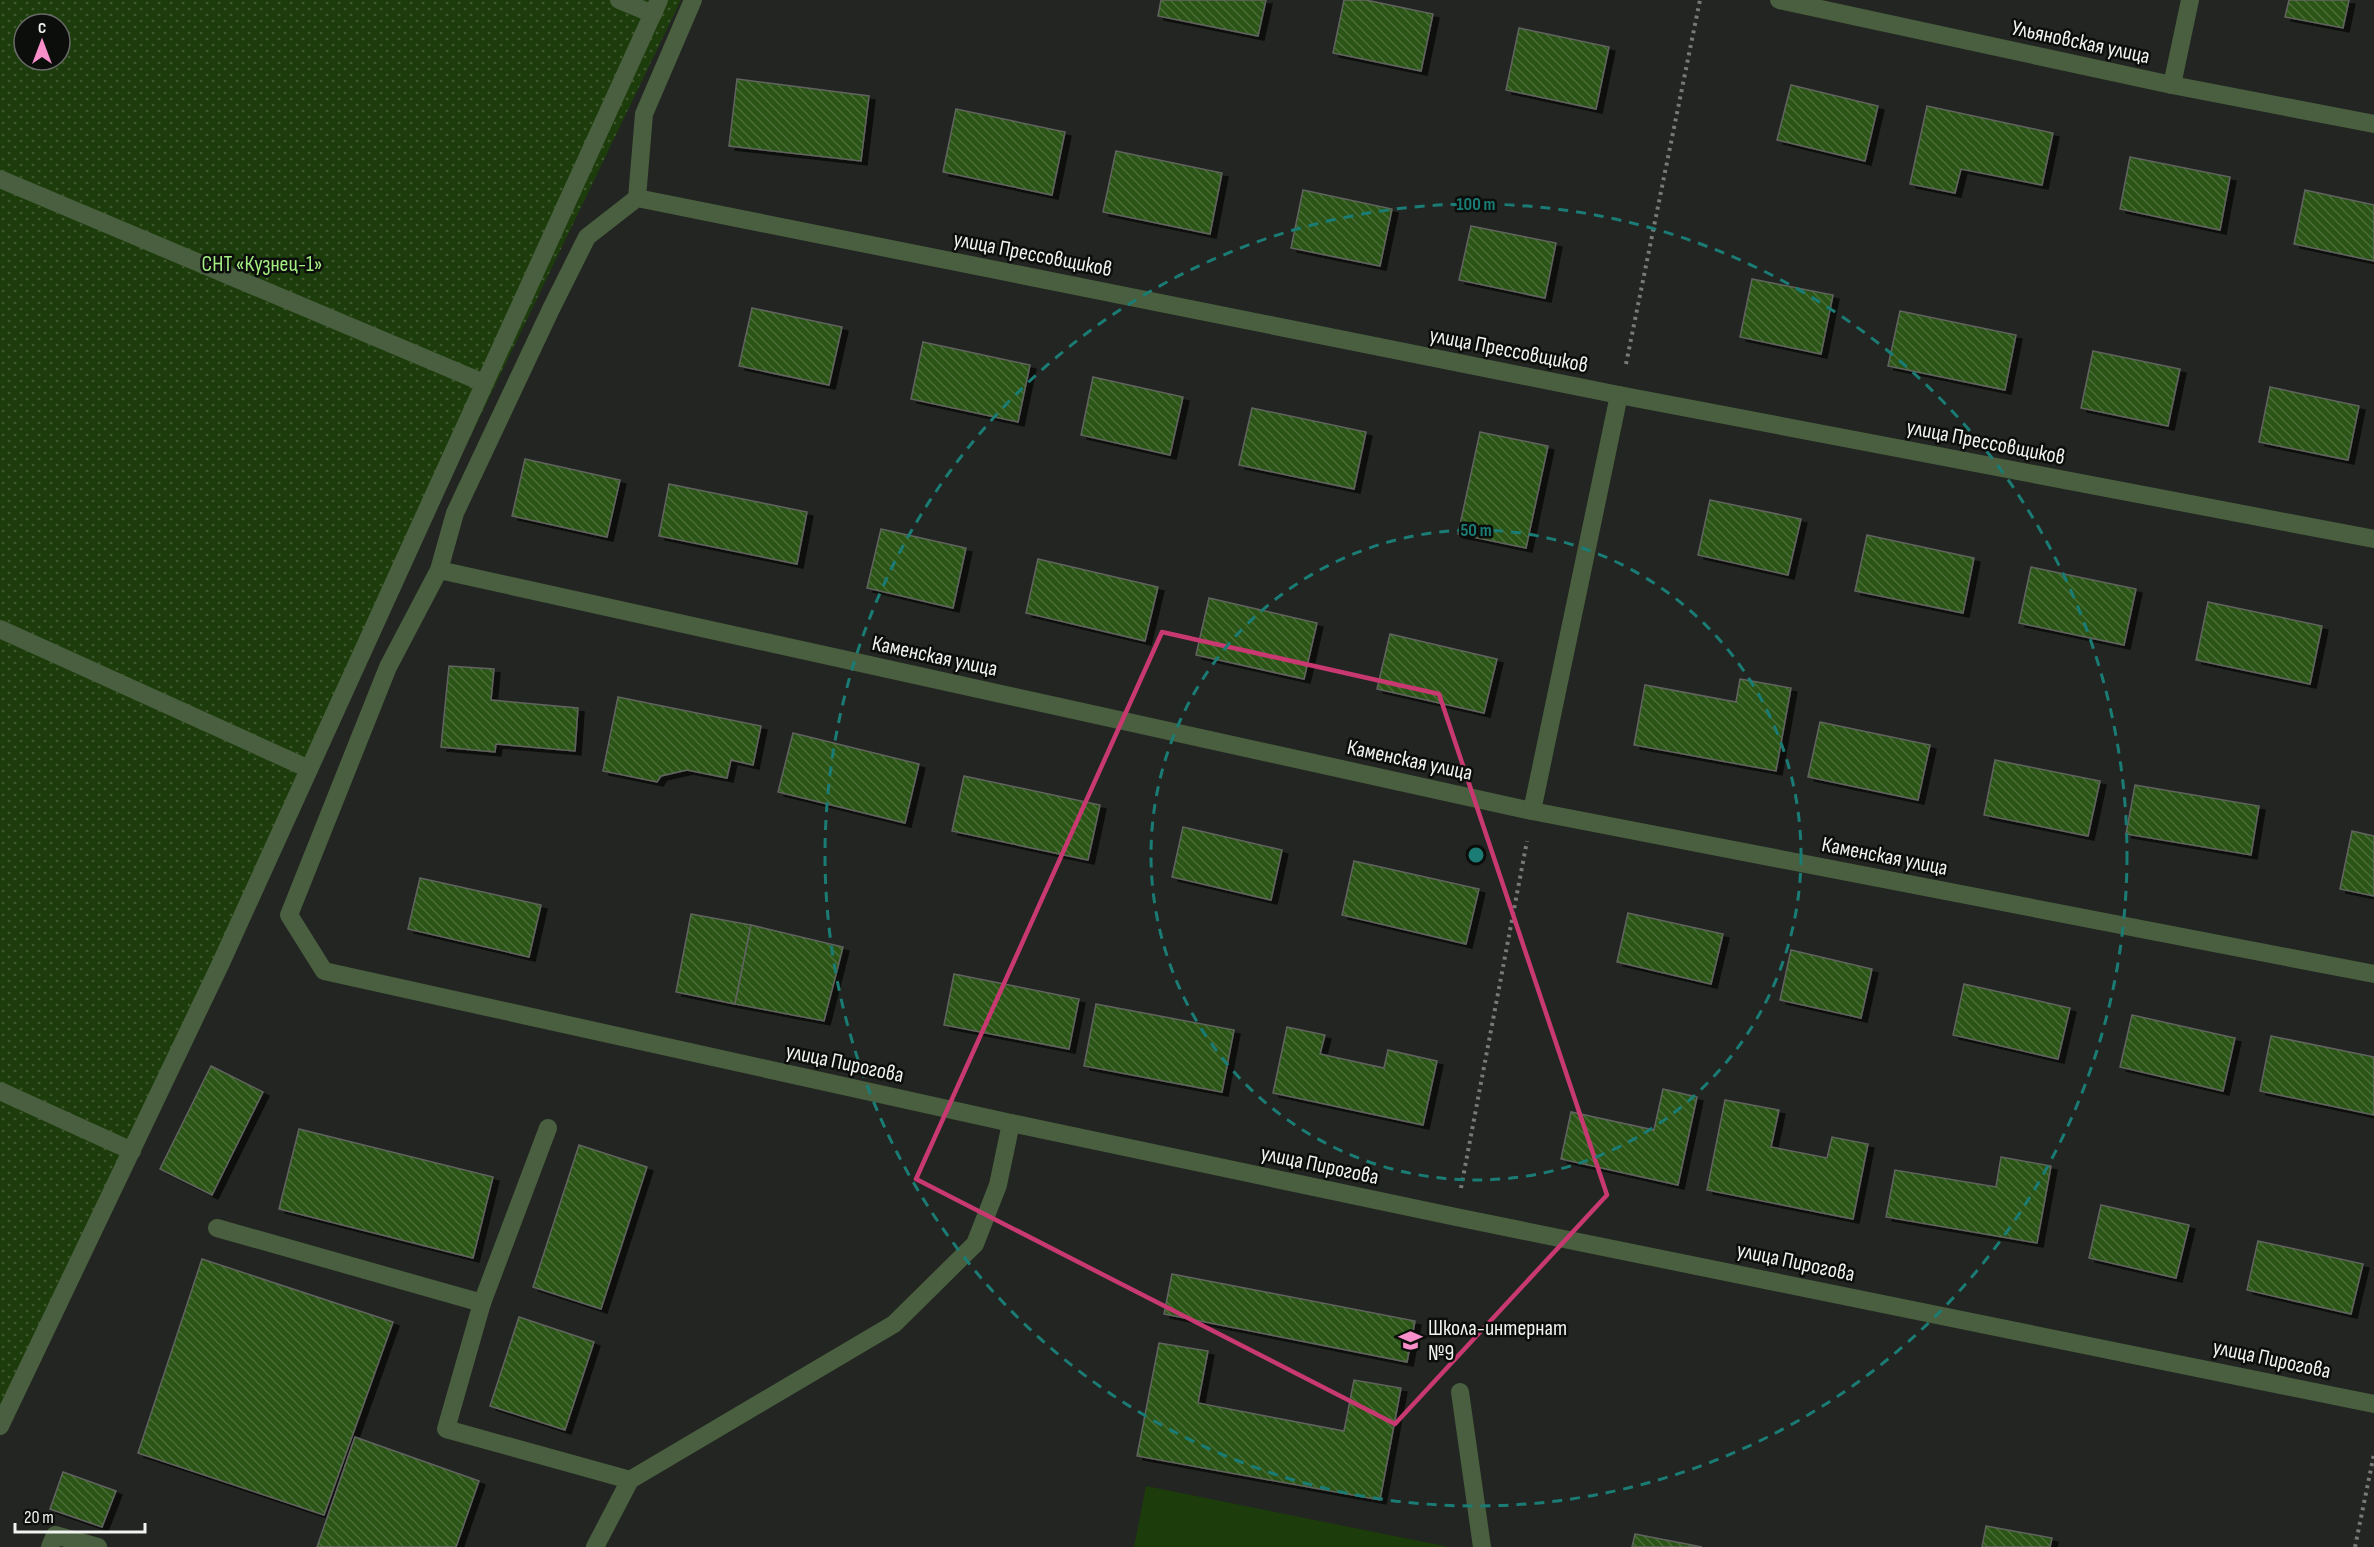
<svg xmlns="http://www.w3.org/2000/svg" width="2374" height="1547" viewBox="0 0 2374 1547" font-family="'Sofia Sans Condensed',sans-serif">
  <defs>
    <pattern id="grass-dots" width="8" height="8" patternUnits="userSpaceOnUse" patternTransform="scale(1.5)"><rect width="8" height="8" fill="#1d3c0c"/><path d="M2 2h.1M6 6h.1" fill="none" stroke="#3e5930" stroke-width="1.8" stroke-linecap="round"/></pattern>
    <pattern id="building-back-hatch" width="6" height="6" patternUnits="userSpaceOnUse" patternTransform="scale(1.5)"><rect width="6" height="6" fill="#2c5416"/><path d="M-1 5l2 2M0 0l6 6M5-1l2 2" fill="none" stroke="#4b6d38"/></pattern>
    <filter id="shadow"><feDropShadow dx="6" dy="4" stdDeviation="0" flood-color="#0009"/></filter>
  </defs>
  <rect width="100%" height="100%" fill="#222521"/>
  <path fill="url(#grass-dots)" fill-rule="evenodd" d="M0,0H681L0,1412ZM24,24H60V60H24Z"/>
  <polygon fill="#1d3c0c" points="1146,1486 1449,1547 1134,1547"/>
  <g fill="url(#building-back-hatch)" stroke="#61645f" stroke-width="1.5" filter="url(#shadow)">
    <polygon points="1161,0 1266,0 1258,36 1158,16"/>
    <polygon points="1344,0 1366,0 1433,14 1421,71 1333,53"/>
    <polygon points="2289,0 2349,0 2343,28 2285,17"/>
    <polygon points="1519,28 1609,47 1596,109 1506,90"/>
    <polygon points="737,79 869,96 861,161 729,146"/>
    <polygon points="1791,85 1878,106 1865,161 1777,140"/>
    <polygon points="1927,106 2053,133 2042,185 1961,169 1955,193 1910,184"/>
    <polygon points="956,109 1065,132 1052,195 943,172"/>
    <polygon points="1116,151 1222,173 1210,234 1103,212"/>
    <polygon points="2130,157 2230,177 2220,230 2120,209"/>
    <polygon points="1303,190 1392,209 1380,266 1291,248"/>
    <polygon points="2305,190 2374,205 2374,261 2294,244"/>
    <polygon points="1471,226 1556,243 1545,298 1459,280"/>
    <polygon points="1752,279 1833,295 1821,354 1740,337"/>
    <polygon points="752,308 842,327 829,385 739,366"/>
    <polygon points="1900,311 2016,335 2005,390 1888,366"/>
    <polygon points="923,342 1030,365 1018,422 911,399"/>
    <polygon points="2093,351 2180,369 2168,426 2081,408"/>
    <polygon points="1093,377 1183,397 1170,455 1081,435"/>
    <polygon points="2270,387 2359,406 2348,460 2259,442"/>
    <polygon points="1252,408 1366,432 1354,489 1239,465"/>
    <polygon points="1480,432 1548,446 1526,548 1458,534"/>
    <polygon points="525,459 620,480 607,537 512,516"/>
    <polygon points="669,484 807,512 797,564 659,536"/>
    <polygon points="1710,500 1801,519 1788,575 1698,555"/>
    <polygon points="881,529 966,548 953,608 867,588"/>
    <polygon points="1867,535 1974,558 1963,613 1855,591"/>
    <polygon points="1038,559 1158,587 1145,641 1026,613"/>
    <polygon points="2031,567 2136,589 2124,645 2019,623"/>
    <polygon points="1209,598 1317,623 1304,679 1196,655"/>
    <polygon points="2208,602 2322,626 2310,684 2196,660"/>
    <polygon points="1390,634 1497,659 1484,713 1377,689"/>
    <polygon points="449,666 494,669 491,700 578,708 575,751 496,744 495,752 441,747"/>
    <polygon points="1740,679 1791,688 1776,771 1634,745 1645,685 1736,702"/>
    <polygon points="618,697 761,726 753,765 731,760 727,778 687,770 661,776 657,782 603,771"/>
    <polygon points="1820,722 1930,745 1918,800 1808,777"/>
    <polygon points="793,733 919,764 905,823 778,792"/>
    <polygon points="1995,760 2100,781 2088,836 1984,815"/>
    <polygon points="964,776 1100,805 1088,860 952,831"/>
    <polygon points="2135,785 2259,806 2251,855 2126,834"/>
    <polygon points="1183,827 1282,850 1271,900 1172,877"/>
    <polygon points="2352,831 2374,836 2374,896 2340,889"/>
    <polygon points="1354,861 1479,889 1466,944 1342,915"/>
    <polygon points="420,878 541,905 529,957 408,929"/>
    <polygon points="1628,913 1723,934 1711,984 1617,962"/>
    <polygon points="691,914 751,925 735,1004 676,992"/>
    <polygon points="751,925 843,947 824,1021 735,1004"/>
    <polygon points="1791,950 1872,969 1861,1018 1780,1000"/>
    <polygon points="954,974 1079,999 1069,1049 944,1025"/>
    <polygon points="1964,984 2070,1008 2058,1059 1953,1035"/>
    <polygon points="1096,1004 1234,1030 1222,1092 1084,1066"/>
    <polygon points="2132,1015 2235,1038 2223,1091 2120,1067"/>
    <polygon points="1287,1027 1325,1035 1320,1054 1384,1068 1388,1050 1437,1061 1423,1125 1273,1093"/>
    <polygon points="2271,1036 2374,1057 2374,1115 2260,1091"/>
    <polygon points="211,1066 263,1092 212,1195 160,1169"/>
    <polygon points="1663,1089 1697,1097 1678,1185 1561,1159 1571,1112 1654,1130"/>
    <polygon points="1725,1100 1779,1110 1771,1147 1827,1158 1832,1137 1868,1144 1853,1219 1707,1190"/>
    <polygon points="299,1129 493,1177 473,1258 279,1209"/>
    <polygon points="579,1145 647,1167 601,1309 533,1287"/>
    <polygon points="2001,1157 2051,1166 2037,1243 1886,1217 1895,1170 1996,1187"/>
    <polygon points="2101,1205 2189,1225 2176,1278 2089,1258"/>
    <polygon points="2258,1241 2363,1264 2351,1314 2247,1290"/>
    <polygon points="202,1259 393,1322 324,1515 138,1453"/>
    <polygon points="1172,1274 1415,1321 1407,1362 1164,1314"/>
    <polygon points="519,1317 594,1342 565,1430 490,1406"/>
    <polygon points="1159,1343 1208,1351 1198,1403 1344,1431 1354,1380 1401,1388 1380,1500 1137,1456"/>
    <polygon points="355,1437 479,1481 456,1547 317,1547"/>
    <polygon points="63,1472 116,1491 102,1527 50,1509"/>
    <polygon points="1986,1526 2052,1538 2050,1547 1982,1547"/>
    <polygon points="1635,1534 1702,1547 1632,1547"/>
  </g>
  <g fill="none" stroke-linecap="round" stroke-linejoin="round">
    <g stroke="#787a77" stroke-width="4" stroke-dasharray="3 4.5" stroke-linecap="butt">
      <polyline points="1626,364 1700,0"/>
      <polyline points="1461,1188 1527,841"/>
      <polyline points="2355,1547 2374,1454"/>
    </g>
    <g stroke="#495f3f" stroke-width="18">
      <polyline points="619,0 653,14"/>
      <polyline points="693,0 644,114 637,198 587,237 551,309 455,513 439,570 388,667 289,915 324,971 1011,1123 1456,1217 2374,1404"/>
      <polyline points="1779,0 2172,85 2374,124"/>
      <polyline points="2172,85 2190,0"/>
      <polyline points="0,179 484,383"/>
      <polyline points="637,198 1619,395 2374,539"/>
      <polyline points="439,570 1532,811 2374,974"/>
      <polyline points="0,629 309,769"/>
      <polyline points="1532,811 1619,395"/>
      <polyline points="0,1091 132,1151"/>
      <polyline points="217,1228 482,1303 446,1429 630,1480"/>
      <polyline points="482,1303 548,1128"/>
      <polyline points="1460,1392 1482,1547"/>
      <polyline points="0,1426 220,965 659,0"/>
      <polyline points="50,1547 55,1535 98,1547"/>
      <polyline points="595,1547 630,1480 894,1324 975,1244 998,1185 1011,1123"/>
    </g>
  </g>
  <path fill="none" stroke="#c93971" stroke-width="4.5" stroke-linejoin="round" d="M1162,632L1439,694L1607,1195L1395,1424L916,1179Z"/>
  <g fill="none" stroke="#1a7c74" stroke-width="3" stroke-dasharray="10 8">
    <circle cx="1476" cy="855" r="325"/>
    <circle cx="1476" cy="855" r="651"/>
  </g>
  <defs>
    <symbol id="school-bare" viewBox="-9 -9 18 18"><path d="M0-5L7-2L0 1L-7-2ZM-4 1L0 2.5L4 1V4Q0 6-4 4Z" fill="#f98fca" stroke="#0c0e0c" stroke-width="2.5" paint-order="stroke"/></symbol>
  </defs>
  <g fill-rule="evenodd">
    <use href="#school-bare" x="1394" y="1324" width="33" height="33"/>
  </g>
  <g text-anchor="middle" stroke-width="5" stroke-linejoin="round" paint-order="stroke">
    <g font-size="22" fill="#f1f3f0" stroke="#0c0e0c">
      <text transform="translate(2081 41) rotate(12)" y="8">Ульяновская улица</text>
      <text transform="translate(1033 253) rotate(11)" y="8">улица Прессовщиков</text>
      <text transform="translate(1509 349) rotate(11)" y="8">улица Прессовщиков</text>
      <text transform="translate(1986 441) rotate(11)" y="8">улица Прессовщиков</text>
      <text transform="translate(935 655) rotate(12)" y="8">Каменская улица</text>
      <text transform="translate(1410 759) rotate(12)" y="8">Каменская улица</text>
      <text transform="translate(1885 855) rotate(11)" y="8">Каменская улица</text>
      <text transform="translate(845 1062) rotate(12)" y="8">улица Пирогова</text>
      <text transform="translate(1320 1164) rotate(12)" y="8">улица Пирогова</text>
      <text transform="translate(1796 1261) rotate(12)" y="8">улица Пирогова</text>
      <text transform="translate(2272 1358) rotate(12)" y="8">улица Пирогова</text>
    </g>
    <g font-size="22" fill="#a4ed83" stroke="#0c0e0c">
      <text x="262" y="271">СНТ «Кузнец-1»</text>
    </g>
    <g font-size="22" fill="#f1f3f0" stroke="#0c0e0c" text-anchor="start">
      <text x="1428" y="1335">Школа-интернат<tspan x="1428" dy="25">№9</tspan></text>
    </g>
  </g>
  <circle cx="1476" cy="855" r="9" fill="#1a7c74" stroke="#0c0e0c" stroke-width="3"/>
  <g font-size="18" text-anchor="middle" font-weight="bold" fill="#1a7c74" stroke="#0c0e0c" stroke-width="5" stroke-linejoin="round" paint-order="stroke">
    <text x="1476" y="210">100 m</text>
    <text x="1476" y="536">50 m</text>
  </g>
  <g transform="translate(42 42)"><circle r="28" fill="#0c0e0c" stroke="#686a67" stroke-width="1.5"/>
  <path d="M0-4.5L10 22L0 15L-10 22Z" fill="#f98fca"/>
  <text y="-9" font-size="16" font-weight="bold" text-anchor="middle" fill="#f1f3f0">С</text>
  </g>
  <path d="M15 1523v9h130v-9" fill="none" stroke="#f1f3f0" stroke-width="3"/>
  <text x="24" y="1523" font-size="18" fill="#f1f3f0" stroke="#0c0e0c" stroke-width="4.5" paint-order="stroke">20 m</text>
</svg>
